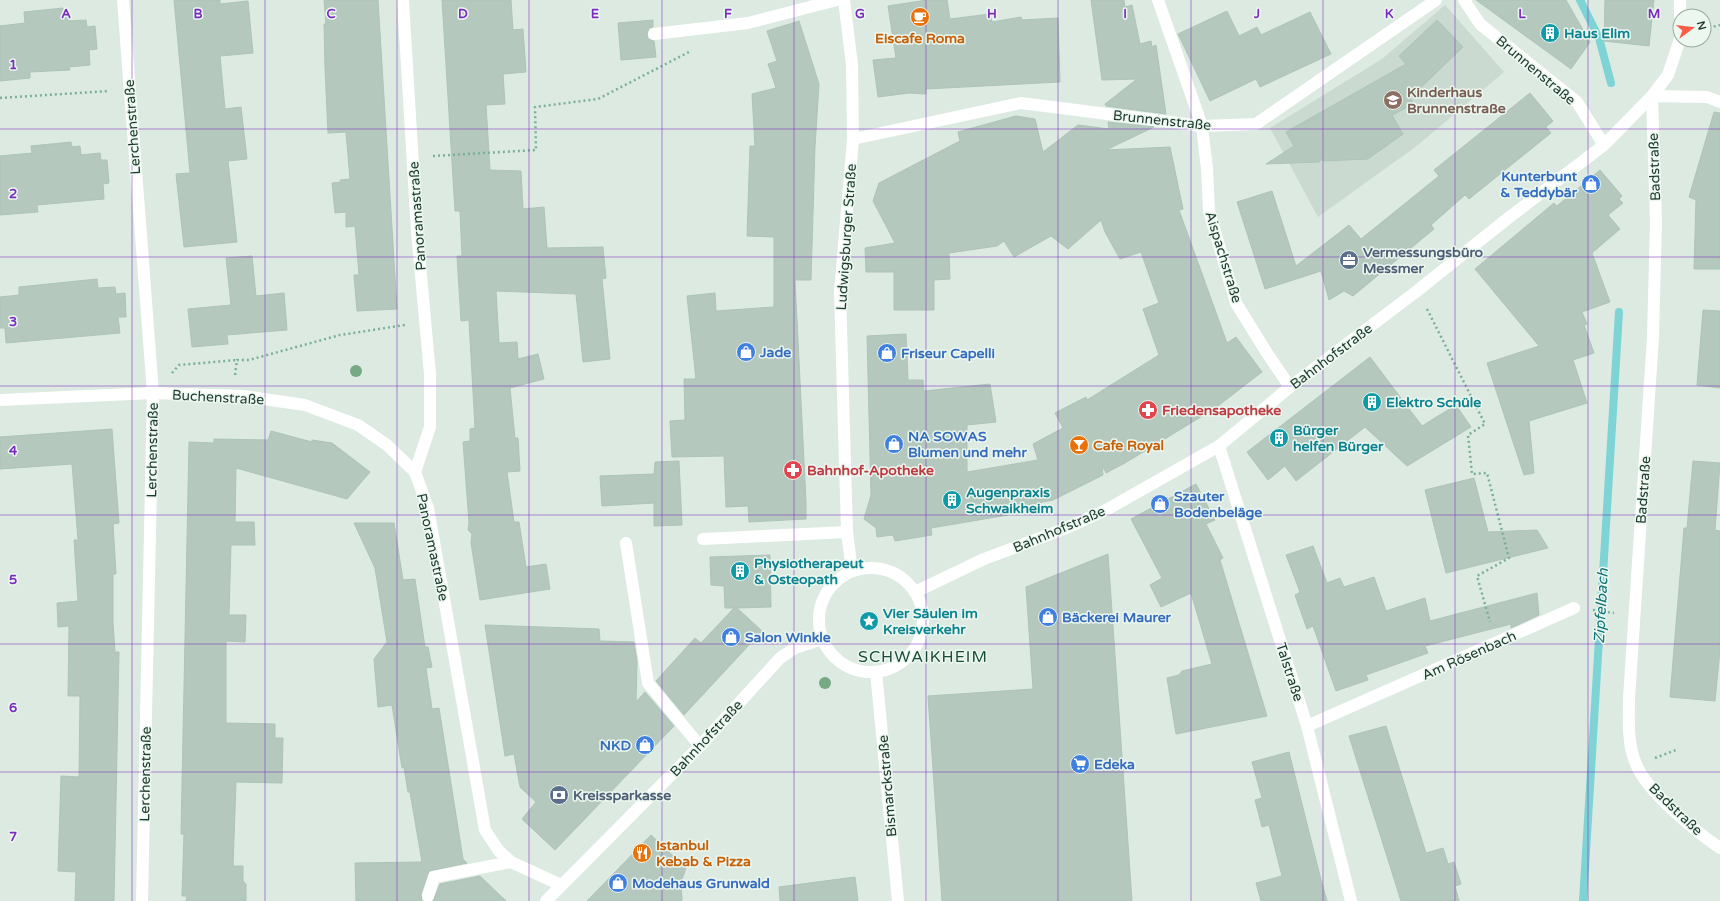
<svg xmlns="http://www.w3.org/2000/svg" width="1720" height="901" viewBox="0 0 1720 901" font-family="'Varela Round',sans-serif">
  <rect width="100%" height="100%" fill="#dceae2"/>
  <polygon fill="#cadad1" points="1445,5 1504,72 1418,145 1318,217 1270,128 1382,59"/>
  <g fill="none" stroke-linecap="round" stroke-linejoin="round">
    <g stroke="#7ed3d5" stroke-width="8">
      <polyline points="1580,0 1599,38 1611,83"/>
      <polyline points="1583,901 1619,312"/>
    </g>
  </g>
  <g fill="#b4c8bd" stroke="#aec4b8">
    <polygon points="174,0 220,0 220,4 248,1 253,53 220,56 225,109 241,107 247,159 228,161 237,242 184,247 176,174 190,173"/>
    <polygon points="324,0 378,0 397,309 357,311 354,275 359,275 355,226 346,227 346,212 335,213 332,183 341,182 340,180 350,179 346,132 328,133 325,68 324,24 326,24"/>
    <polygon points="442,0 511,0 513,30 523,29 526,72 503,74 505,104 486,105 490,170 521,171 523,209 544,207 547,248 603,247 606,278 602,279 610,359 583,362 576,294 496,291 499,343 517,342 518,359 538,354 544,379 510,388 515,438 518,438 520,471 507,472 514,522 519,522 526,567 546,564 550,589 480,600 471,543 472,534 468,530 469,523 463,442 470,441 470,429 475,428 469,320 461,321 457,256 462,256 460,211 455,211"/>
    <polygon points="927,0 947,0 950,19 990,14 992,22 1021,17 1022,20 1058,18 1060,82 926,89 926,94 909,93 878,97 873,60 896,58 888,6"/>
    <polygon points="1091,0 1124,0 1125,7 1132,5 1140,44 1151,41 1152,47 1156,45 1166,114 1106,106 1105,104 1137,79 1102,80"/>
    <polygon points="1476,0 1566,0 1590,42 1571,69"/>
    <polygon points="1605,0 1654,0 1649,46 1604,41"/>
    <polygon points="63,8 64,13 68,12 69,21 86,20 87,27 95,26 97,49 89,50 90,65 69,67 70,70 30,72 30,78 0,81 0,26 25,23 24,12"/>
    <polygon points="1227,11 1239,36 1257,27 1261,35 1310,12 1331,54 1260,87 1256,79 1210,101 1178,34"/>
    <polygon points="653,20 653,27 649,28 647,34 648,39 654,41 656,57 621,60 618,23"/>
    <polygon points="1437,20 1463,47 1410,98 1414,104 1392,115 1403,134 1368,159 1323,161 1322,159 1319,162 1266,164 1294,146 1286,132 1406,64 1399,56"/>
    <polygon points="799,21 819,84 815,147 811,280 795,280 806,502 806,519 749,522 748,506 726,507 724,456 672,457 670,421 685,420 684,379 696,379 687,296 715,293 716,311 774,307 774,237 747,236 750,146 755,146 752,94 776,88 768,64 777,61 767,31"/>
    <polygon points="1530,93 1553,121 1546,127 1551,133 1469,199 1465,195 1431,225 1434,229 1353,296 1344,291 1329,300 1321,271 1265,289 1237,202 1272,191 1296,266 1349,225 1361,239 1439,176 1434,170"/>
    <polygon points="1714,112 1720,113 1720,269 1694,269 1696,200 1689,197"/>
    <polygon points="1016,116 1035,119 1043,152 1078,125 1109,129 1108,122 1154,127 1106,150 1170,147 1183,209 1179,210 1227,343 1236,337 1262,372 1214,409 1125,463 1106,473 1102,465 1103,475 1053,500 1012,508 1008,515 931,528 932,535 895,541 893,535 877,537 876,528 864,519 871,495 867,336 906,334 908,380 923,380 924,391 990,384 996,422 967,425 967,472 1038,460 1033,444 1063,428 1055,413 1086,397 1087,400 1159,355 1143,309 1159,303 1141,252 1120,259 1105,232 1101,220 1068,249 1051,236 1014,257 1004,241 997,246 949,253 950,279 934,280 934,310 894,310 894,272 866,272 865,248 895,243 873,201 879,183 960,141 958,132"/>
    <polygon points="71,142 72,147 80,146 81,155 100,153 101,160 107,160 109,183 103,184 104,199 37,205 38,212 0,215 0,156 32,153 31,146"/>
    <polygon points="1600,170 1622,196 1619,199 1623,203 1608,215 1620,229 1592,253 1610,302 1582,312 1587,324 1584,325 1594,353 1573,360 1587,403 1529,421 1534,473 1524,475 1487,363 1539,346 1475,269 1554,203 1557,206"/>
    <polygon points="252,256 256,296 284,293 287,330 227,335 228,344 192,347 188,309 231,305 226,258"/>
    <polygon points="97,279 98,288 115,287 116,294 125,293 126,317 118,317 120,333 6,343 5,328 0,328 0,297 19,295 19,287"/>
    <polygon points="1703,310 1720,311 1720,388 1697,385"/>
    <polygon points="1370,357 1422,426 1456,405 1471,427 1407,466 1365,427 1296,481 1285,466 1268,480 1247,452"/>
    <polygon points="112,429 119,523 113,524 116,574 113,574 113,624 115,652 119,652 114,901 75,901 76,872 58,871 61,776 79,777 80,696 68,696 69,626 58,627 57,603 78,601 74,540 78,540 72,464 0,469 0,437"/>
    <polygon points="271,431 312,442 312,440 332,443 370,472 347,499 236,468 235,522 254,522 255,545 231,545 229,615 246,615 245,642 226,641 226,723 275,724 275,738 283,738 282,783 236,782 233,866 243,866 243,881 246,884 246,901 186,901 187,896 182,896 184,834 181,834 189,442 214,443 214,439 268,440"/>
    <polygon points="679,461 682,525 654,526 654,503 602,506 600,476 654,474 655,462"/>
    <polygon points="1693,461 1720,463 1715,530 1720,531 1720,650 1715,701 1670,697 1684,528 1687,528"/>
    <polygon points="1474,478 1488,532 1537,530 1548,548 1446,573 1425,490"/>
    <polygon points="1196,484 1215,520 1206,524 1223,558 1220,560 1267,716 1176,734 1167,678 1179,675 1182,671 1212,664 1191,593 1161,607 1150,585 1162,578 1131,519"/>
    <polygon points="354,523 394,523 403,580 415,579 425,647 428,647 432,667 426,668 432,709 439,708 463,859 467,863 429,871 421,894 422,901 356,901 355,863 422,862 410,792 408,792 404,767 402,768 392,705 378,707 374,659 387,642 375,568"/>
    <polygon points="1313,546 1327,583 1340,578 1344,587 1374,577 1386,611 1425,598 1430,621 1537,593 1539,615 1511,628 1511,624 1425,646 1428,653 1366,675 1368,680 1336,691 1313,626 1307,629 1295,595 1300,592 1286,555"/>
    <polygon points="1108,554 1132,901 942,901 928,696 1033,689 1026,587"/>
    <polygon points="770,555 771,607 737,608 762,631 684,715 656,681 695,638 701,643 734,608 725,608 724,586 711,585 710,557"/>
    <polygon points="485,625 599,629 600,641 634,642 637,661 636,702 645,692 674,726 555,850 522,819 536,802 520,787 514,754 505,756"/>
    <polygon points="1386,726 1426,853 1443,848 1448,864 1454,862 1461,884 1455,886 1459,901 1401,901 1349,736"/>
    <polygon points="1289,752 1320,876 1327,901 1261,901 1256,883 1282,876 1269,825 1262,827 1255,800 1262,798 1252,762"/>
    <polygon points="651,835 686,868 681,882 682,901 587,901"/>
    <polygon points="480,876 506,901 433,901 440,884"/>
    <polygon points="855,877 858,901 780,901 779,887"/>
  </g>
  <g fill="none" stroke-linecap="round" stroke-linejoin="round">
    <g stroke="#7ab098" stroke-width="2.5" stroke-dasharray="2 3" stroke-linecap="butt">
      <polyline points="1704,29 1720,25"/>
      <polyline points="0,98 109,91"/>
      <polyline points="433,156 536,150 535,107 598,99 689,52"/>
      <polyline points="1427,309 1485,424 1468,435 1472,474 1487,473 1509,558 1477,576 1490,622"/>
      <polyline points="172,373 179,365 237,360"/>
      <polyline points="235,375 237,360 249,360 340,335 405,325"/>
      <polyline points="1593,610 1614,613"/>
      <polyline points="1655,758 1676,750"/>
    </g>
    <g stroke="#fff" stroke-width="12">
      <polyline points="123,0 153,393 142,901"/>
      <polyline points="403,0 417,232 430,374 430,427 415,472 428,508 485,830 499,851 511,862 561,885"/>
      <polyline points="844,0 852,65 853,139 840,292 847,532 852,571"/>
      <polyline points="1158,0 1202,126 1207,169 1209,211 1236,303 1267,353 1290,387"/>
      <polyline points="1464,0 1480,24 1577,102 1604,145"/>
      <polyline points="1680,16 1680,0"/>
      <polyline points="654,34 748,23 837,0"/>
      <path d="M1720,102L1707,97L1652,96L1656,222L1653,337L1629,698C1629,719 1627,744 1636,764C1647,792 1695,831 1720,848"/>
      <polyline points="853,139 1021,103 1202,126 1256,124 1436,0"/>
      <polyline points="0,400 153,393 243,396 305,405 358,425 387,445 415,472"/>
      <polyline points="1219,446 1307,726 1351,901"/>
      <polyline points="703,539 847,532"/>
      <polyline points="626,543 648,683 700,746"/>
      <circle cx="871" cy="620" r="52"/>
      <polyline points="915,592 984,559 1064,529 1106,510 1219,446 1290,387 1417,291 1507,219 1604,145 1652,96 1668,75 1680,39"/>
      <polyline points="876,672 898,901"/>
      <polyline points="1307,726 1574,608"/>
      <polyline points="428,896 434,877 511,862"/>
      <polyline points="546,901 700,746 780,658 795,648 822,639"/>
    </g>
  </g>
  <g fill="#77a985">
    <circle cx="356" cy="371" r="6"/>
    <circle cx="825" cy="683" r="6"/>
  </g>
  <path fill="none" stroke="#7b2cbf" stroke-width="1" stroke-opacity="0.55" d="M132,0V901M265,0V901M397,0V901M529,0V901M662,0V901M794,0V901M926,0V901M1058,0V901M1191,0V901M1323,0V901M1455,0V901M1588,0V901M0,129H1720M0,257H1720M0,386H1720M0,515H1720M0,644H1720M0,772H1720"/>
  <defs>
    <symbol id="cafe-disc" viewBox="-11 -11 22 22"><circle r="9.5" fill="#e8710a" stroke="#ecf7f0"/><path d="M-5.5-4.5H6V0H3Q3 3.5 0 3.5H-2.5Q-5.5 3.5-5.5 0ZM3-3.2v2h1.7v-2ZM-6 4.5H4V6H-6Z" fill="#fff"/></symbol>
    <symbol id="building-disc" viewBox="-11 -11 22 22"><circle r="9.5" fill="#0f9aa8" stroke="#ecf7f0"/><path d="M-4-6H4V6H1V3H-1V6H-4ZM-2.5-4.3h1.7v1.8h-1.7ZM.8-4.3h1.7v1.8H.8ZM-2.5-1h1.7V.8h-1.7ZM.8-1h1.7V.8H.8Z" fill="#fff"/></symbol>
    <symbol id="school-disc" viewBox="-11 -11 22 22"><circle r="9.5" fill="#8d6e63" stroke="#ecf7f0"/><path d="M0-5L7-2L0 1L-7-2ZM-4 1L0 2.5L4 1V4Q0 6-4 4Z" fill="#fff"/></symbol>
    <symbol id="shop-disc" viewBox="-11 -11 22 22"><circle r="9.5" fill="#3f7fe0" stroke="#ecf7f0"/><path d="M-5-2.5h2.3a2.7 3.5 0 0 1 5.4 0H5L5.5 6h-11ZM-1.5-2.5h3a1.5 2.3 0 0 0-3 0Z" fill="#fff"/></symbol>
    <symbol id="office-disc" viewBox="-11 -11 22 22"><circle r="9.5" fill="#5c6f8a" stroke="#ecf7f0"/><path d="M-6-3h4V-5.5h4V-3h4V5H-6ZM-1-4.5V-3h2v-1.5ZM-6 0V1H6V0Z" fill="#fff"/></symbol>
    <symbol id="pharmacy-disc" viewBox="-11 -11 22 22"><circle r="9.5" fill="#e0444e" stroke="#ecf7f0"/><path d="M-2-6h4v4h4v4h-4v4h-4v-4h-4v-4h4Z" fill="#fff"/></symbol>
    <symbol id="bar-disc" viewBox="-11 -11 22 22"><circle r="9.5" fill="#e8710a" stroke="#ecf7f0"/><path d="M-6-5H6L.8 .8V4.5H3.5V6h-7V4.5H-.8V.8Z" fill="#fff"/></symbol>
    <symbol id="sight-disc" viewBox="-11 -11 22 22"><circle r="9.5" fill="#0f9aa8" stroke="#ecf7f0"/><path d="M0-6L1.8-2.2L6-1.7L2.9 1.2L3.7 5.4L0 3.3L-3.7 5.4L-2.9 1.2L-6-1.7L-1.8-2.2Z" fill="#fff"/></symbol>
    <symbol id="supermarket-disc" viewBox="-11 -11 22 22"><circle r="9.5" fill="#3f7fe0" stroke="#ecf7f0"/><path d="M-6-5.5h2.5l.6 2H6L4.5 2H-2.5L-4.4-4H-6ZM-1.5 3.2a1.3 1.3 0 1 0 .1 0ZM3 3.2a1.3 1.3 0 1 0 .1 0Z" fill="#fff"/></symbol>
    <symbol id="bank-disc" viewBox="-11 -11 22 22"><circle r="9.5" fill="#5c6f8a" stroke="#ecf7f0"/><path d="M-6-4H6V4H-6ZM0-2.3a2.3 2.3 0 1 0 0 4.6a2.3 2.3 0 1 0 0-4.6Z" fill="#fff"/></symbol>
    <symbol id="restaurant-disc" viewBox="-11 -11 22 22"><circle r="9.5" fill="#e8710a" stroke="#ecf7f0"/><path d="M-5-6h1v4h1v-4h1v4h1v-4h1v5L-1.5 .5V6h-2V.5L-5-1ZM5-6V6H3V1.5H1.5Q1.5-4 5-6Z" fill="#fff"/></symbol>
  </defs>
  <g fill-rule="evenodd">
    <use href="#cafe-disc" x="909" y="6" width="22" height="22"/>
    <use href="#building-disc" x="1539" y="22" width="22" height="22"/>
    <use href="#school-disc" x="1382" y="89" width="22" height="22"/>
    <use href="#shop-disc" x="1580" y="173" width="22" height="22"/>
    <use href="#office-disc" x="1338" y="249" width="22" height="22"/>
    <use href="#shop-disc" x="735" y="341" width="22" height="22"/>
    <use href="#shop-disc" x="876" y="342" width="22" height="22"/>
    <use href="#building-disc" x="1361" y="391" width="22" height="22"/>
    <use href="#pharmacy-disc" x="1137" y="399" width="22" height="22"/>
    <use href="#building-disc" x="1268" y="427" width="22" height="22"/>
    <use href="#shop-disc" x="883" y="433" width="22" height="22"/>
    <use href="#bar-disc" x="1068" y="434" width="22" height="22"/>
    <use href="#pharmacy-disc" x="782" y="459" width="22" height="22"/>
    <use href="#building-disc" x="941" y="489" width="22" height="22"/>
    <use href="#shop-disc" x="1149" y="493" width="22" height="22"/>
    <use href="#building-disc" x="729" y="560" width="22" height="22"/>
    <use href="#shop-disc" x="1037" y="606" width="22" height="22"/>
    <use href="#sight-disc" x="858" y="610" width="22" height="22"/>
    <use href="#shop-disc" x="720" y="626" width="22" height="22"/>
    <use href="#shop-disc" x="634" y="734" width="22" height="22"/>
    <use href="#supermarket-disc" x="1069" y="753" width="22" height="22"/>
    <use href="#bank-disc" x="548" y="784" width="22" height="22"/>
    <use href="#restaurant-disc" x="631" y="842" width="22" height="22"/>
    <use href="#shop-disc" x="607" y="872" width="22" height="22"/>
  </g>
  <g text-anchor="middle" stroke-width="3" stroke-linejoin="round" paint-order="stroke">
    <g font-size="14" font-weight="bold" fill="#0d838f" stroke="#ecf7f0" text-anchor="start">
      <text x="1564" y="38">Haus Elim</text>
      <text x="1386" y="407">Elektro Schüle</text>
      <text x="1293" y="435">Bürger<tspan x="1293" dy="16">helfen Bürger</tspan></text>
      <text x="966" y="497">Augenpraxis<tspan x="966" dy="16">Schwaikheim</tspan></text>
      <text x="754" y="568">Physiotherapeut<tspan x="754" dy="16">&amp; Osteopath</tspan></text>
      <text x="883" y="618">Vier Säulen im<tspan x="883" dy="16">Kreisverkehr</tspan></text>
    </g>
    <g font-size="14" font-weight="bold" fill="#c56008" stroke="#ecf7f0" text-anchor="start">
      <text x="920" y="43" text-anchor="middle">Eiscafe Roma</text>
      <text x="1093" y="450">Cafe Royal</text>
      <text x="656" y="850">Istanbul<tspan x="656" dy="16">Kebab &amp; Pizza</tspan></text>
    </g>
    <g font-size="14" fill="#1d3a2e" stroke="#ecf7f0">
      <text transform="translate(1536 70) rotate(40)" y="5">Brunnenstraße</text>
      <text transform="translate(1162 120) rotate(6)" y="5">Brunnenstraße</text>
      <text transform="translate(132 127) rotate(-94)" y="5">Lerchenstraße</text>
      <text transform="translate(1654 167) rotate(-92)" y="5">Badstraße</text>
      <text transform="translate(417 216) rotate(-94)" y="5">Panoramastraße</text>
      <text transform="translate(846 237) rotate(-86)" y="5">Ludwigsburger Straße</text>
      <text transform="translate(1224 257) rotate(73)" y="5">Aispachstraße</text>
      <text transform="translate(1331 356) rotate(-37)" y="5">Bahnhofstraße</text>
      <text transform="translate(218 397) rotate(3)" y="5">Buchenstraße</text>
      <text transform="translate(152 450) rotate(-89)" y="5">Lerchenstraße</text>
      <text transform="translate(1643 490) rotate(-86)" y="5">Badstraße</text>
      <text transform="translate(1059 529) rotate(-23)" y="5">Bahnhofstraße</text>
      <text transform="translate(433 547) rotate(78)" y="5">Panoramastraße</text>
      <text transform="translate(1469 655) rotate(-24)" y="5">Am Rösenbach</text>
      <text transform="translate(1290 672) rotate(72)" y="5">Talstraße</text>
      <text transform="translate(706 738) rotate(-47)" y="5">Bahnhofstraße</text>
      <text transform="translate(145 774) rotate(-89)" y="5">Lerchenstraße</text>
      <text transform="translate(887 786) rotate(-95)" y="5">Bismarckstraße</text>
      <text transform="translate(1676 809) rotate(44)" y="5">Badstraße</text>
    </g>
    <g font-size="14" font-weight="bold" fill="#785e54" stroke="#ecf7f0" text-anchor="start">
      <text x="1407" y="97">Kinderhaus<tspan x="1407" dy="16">Brunnenstraße</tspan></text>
    </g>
    <g font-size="14" font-weight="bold" fill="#366cbe" stroke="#ecf7f0" text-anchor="start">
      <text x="1577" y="181" text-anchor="end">Kunterbunt<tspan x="1577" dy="16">&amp; Teddybär</tspan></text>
      <text x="760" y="357">Jade</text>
      <text x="901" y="358">Friseur Capelli</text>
      <text x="908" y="441">NA SOWAS<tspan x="908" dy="16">Blumen und mehr</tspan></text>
      <text x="1174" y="501">Szauter<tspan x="1174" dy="16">Bodenbeläge</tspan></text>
      <text x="1062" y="622">Bäckerei Maurer</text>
      <text x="745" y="642">Salon Winkle</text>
      <text x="631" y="750" text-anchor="end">NKD</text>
      <text x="1094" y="769">Edeka</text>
      <text x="632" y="888">Modehaus Grunwald</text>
    </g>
    <g font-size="14" font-weight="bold" fill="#4e5e75" stroke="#ecf7f0" text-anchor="start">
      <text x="1363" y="257">Vermessungsbüro<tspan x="1363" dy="16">Messmer</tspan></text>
      <text x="573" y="800">Kreissparkasse</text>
    </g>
    <g font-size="14" font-weight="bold" fill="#be3a42" stroke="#ecf7f0" text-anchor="start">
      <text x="1162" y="415">Friedensapotheke</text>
      <text x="807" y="475">Bahnhof-Apotheke</text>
    </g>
    <g font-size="15" font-style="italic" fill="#137679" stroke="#ecf7f0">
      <text transform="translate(1601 606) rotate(-87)" y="5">Zipfelbach</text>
    </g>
    <g font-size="16" letter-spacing="1" fill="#184d39" stroke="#ecf7f0">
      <text x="923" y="662">SCHWAIKHEIM</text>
    </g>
  </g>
  <g font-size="13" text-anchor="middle" font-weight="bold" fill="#7b2cbf" stroke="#ecf7f0" stroke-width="3" stroke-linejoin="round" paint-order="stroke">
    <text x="66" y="18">A</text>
    <text x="198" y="18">B</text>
    <text x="331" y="18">C</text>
    <text x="463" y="18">D</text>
    <text x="595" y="18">E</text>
    <text x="728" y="18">F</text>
    <text x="860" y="18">G</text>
    <text x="992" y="18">H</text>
    <text x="1125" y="18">I</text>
    <text x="1257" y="18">J</text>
    <text x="1389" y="18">K</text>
    <text x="1522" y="18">L</text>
    <text x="1654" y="18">M</text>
    <text x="13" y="69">1</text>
    <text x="13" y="198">2</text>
    <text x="13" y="326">3</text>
    <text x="13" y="455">4</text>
    <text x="13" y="584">5</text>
    <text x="13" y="712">6</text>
    <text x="13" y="841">7</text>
  </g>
  <g transform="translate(1692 28) rotate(75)"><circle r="19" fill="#ecf7f0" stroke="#99aba2"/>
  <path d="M0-3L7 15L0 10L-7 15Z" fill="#fd5c46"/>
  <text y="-6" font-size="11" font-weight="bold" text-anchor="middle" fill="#1d3a2e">N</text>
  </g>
</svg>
